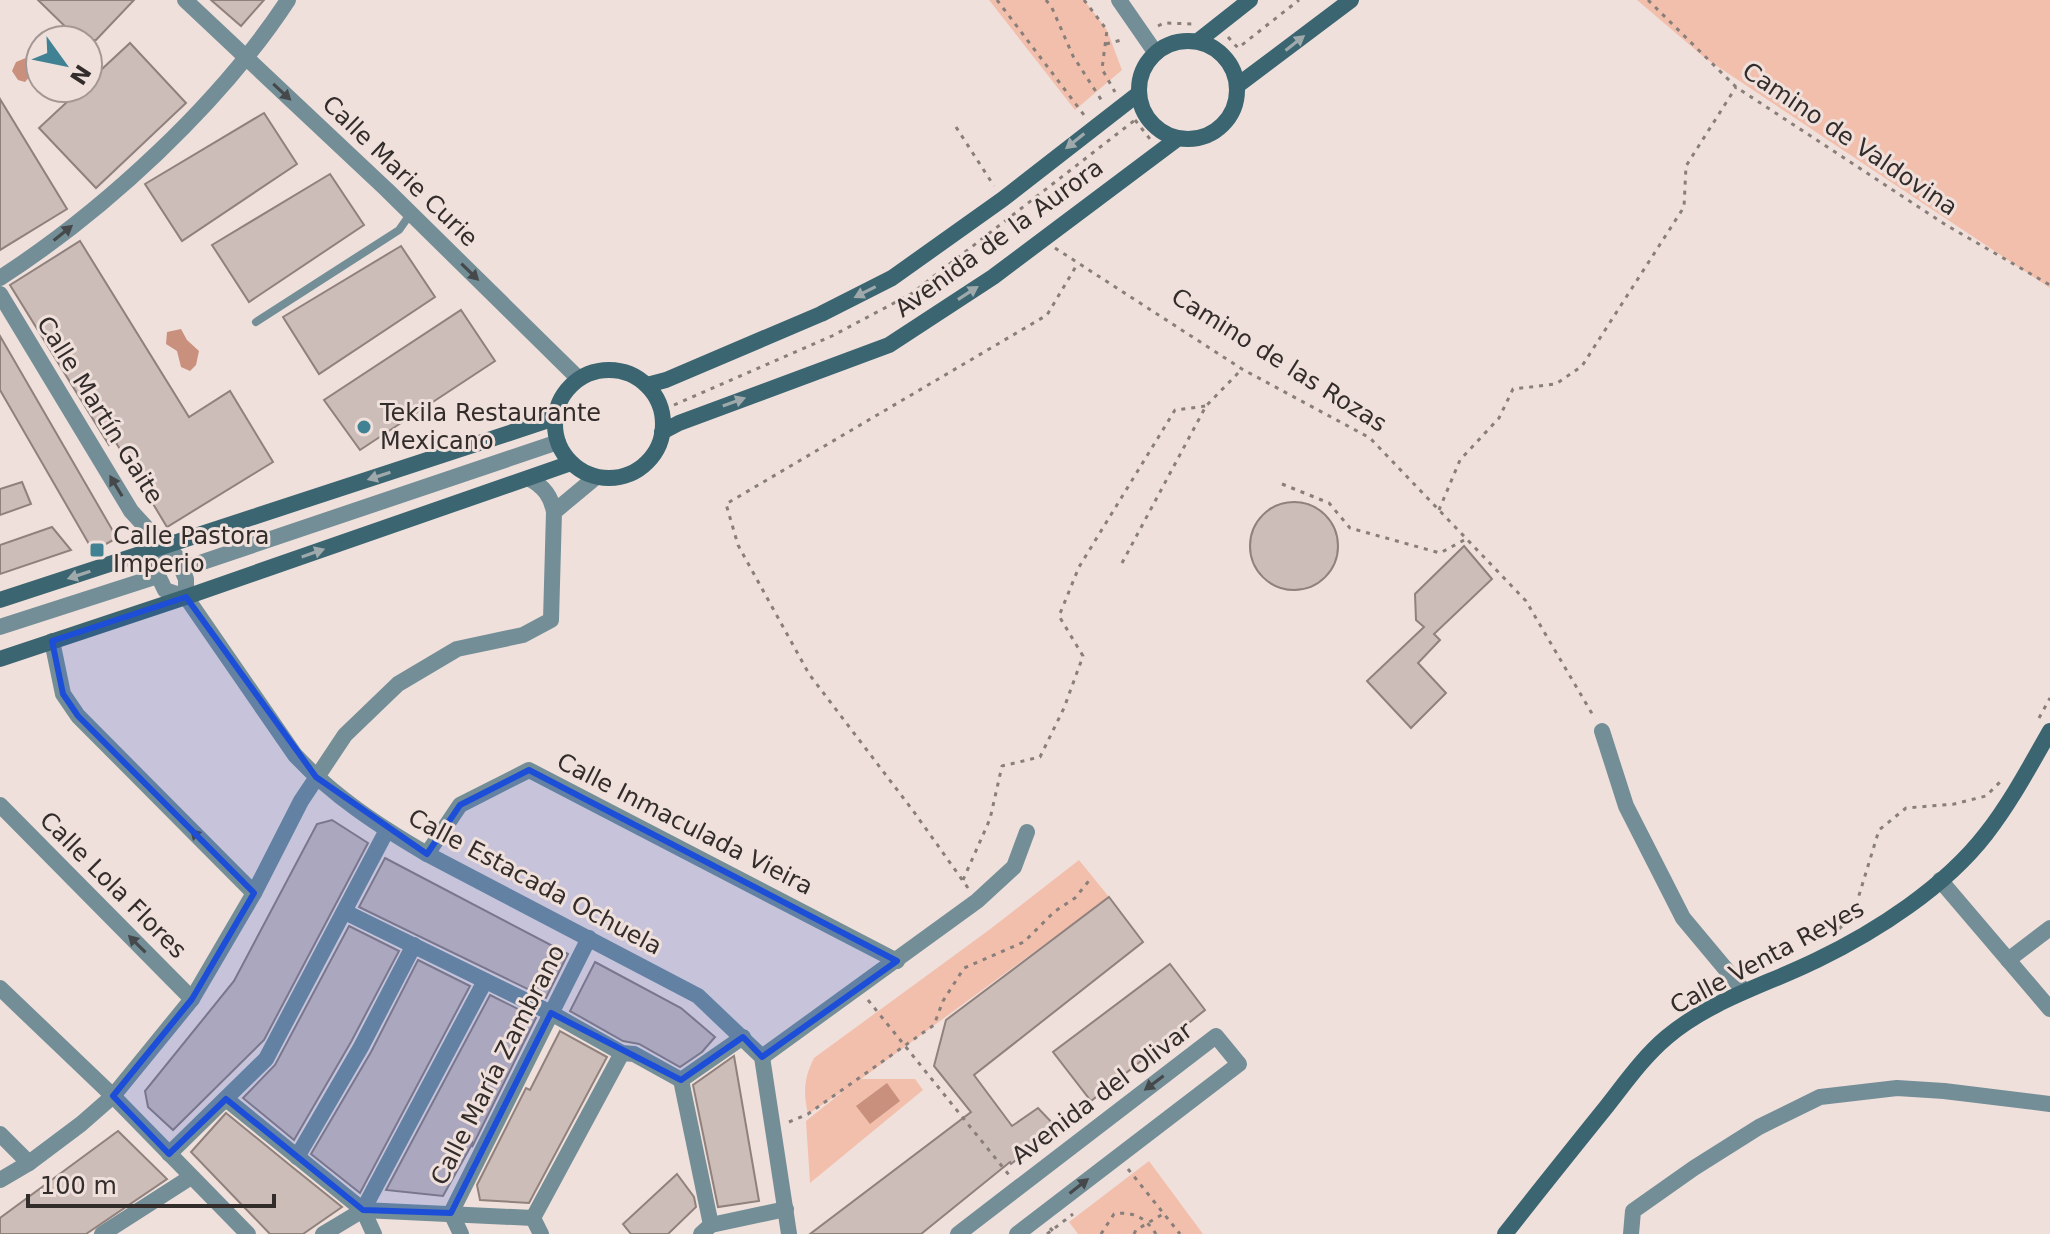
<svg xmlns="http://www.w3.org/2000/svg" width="2050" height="1234" viewBox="0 0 2050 1234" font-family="'DejaVu Sans',sans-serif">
  <rect width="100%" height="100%" fill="#f0e0db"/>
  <g fill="#f2bfad">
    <polygon points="989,0 1084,0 1107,30 1122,70 1075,110"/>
    <polygon points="1637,0 2050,0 2050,288 1705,58"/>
    <path d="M1079,860L1109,897L861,1079H915L923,1090L810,1183L806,1121L846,1089L808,1114C803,1092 804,1078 814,1058L989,930Z"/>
    <polygon points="1149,1161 1203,1234 1078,1234 1069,1222"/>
  </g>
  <g fill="#c9907d">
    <polygon points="40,47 40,65 25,82 18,80 12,71 16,62 28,57 33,48"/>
    <polygon points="181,329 187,340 199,351 196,365 190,371 181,367 177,351 166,344 167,332"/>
    <polygon points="887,1083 900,1101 870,1124 856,1106"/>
  </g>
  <g fill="#cdbdb8" stroke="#90817d" stroke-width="2">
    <polygon points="38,0 134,0 96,40 79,40"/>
    <polygon points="211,0 264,0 241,26"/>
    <polygon points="130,43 186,103 96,188 39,128 82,88 88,88 88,82"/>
    <polygon points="0,99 67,209 0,250"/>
    <polygon points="264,113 297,164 182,241 145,184"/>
    <polygon points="330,174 364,225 249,302 212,245"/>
    <polygon points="80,241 189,417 230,391 273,462 167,527 115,441 109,445 10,285"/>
    <polygon points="401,246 435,297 319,374 283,317"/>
    <polygon points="461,310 495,361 360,450 324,400"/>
    <polygon points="0,336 117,538 93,551 0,390"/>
    <polygon points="22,482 31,504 0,515 0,489"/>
    <circle cx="1294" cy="546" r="44"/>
    <polygon points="52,527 71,550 0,574 0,545"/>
    <polygon points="1464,546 1492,579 1434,634 1440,640 1418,663 1446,693 1411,728 1367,681 1424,627 1416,620 1415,594"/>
    <polygon points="332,820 368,843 264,1040 173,1130 148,1107 145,1091 234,981 317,824"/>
    <polygon points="385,858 568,954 546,998 359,907"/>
    <polygon points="1109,897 1143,942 974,1075 1012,1126 1038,1108 1057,1128 1011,1164 1010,1162 921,1234 810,1234 971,1112 934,1066 946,1020"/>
    <polygon points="349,926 399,951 351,1042 294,1140 243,1098 275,1065"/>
    <polygon points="418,960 470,986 360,1193 311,1154 371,1052"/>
    <polygon points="595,962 681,1008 715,1037 702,1052 680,1067 639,1044 623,1041 570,1011"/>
    <polygon points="1170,964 1205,1010 1091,1101 1053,1052"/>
    <polygon points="490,995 536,1018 472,1147 472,1144 443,1196 386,1190"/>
    <polygon points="560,1031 607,1057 529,1203 480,1200 477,1185 526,1088 530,1090"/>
    <polygon points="734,1056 759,1201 718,1207 693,1085"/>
    <polygon points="226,1113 291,1166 342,1207 303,1234 270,1234 191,1152"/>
    <polygon points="118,1131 167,1179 86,1234 0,1234 0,1218"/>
    <polygon points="677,1174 694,1197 696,1207 668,1234 631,1234 623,1224"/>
  </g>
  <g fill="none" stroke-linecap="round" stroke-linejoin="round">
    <g stroke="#887e7a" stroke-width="3" stroke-dasharray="4 6" stroke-linecap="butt">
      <polyline points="997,0 1084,115"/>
      <polyline points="1046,0 1052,8 1073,56 1102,101"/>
      <polyline points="1084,0 1107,30 1102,69 1115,92"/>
      <polyline points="1648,0 1736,87 1946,225 2050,285"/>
      <polyline points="1158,26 1164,23 1193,24"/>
      <polyline points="1228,37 1238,48 1299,0"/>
      <polyline points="1106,44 1125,39"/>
      <polyline points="1135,120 1150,139"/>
      <polyline points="956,127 994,186"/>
      <polyline points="1055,248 1242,369 1370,438 1526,601 1594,717"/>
      <polyline points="674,405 832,336 911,294 1135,120 1133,118"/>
      <polyline points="1282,484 1329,503 1350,528 1440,553 1466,539"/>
      <polyline points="1439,510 1460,460 1499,418 1513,389 1556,384 1582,366 1684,207 1686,166 1736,87"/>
      <polyline points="1122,563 1206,406 1242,369"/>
      <polyline points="2039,718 2050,698"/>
      <polyline points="963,880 990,819 1002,766 1040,757 1064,708 1083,656 1059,616 1079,567 1175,410 1206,406"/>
      <polyline points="968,888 914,812 809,674 738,545 726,504 1047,315 1078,263"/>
      <polyline points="1839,929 1853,915 1879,830 1906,808 1954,804 1986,796 2003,779"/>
      <polyline points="868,1000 1009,1175"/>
      <polyline points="789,1122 808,1114 934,1025 943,1001 964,968 1024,942 1054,912 1075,898 1092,877"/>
      <polyline points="1128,1169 1180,1234"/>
      <polyline points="1050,1228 1056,1234"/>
      <polyline points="1047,1234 1073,1214"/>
      <path d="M1101,1234L1114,1214C1133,1211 1145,1217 1156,1234"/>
      <polyline points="1134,1234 1136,1230 1163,1214"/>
    </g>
    <polyline stroke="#738e97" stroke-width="8" points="256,322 399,230 411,213"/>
    <g stroke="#738e97" stroke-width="16">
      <polyline points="185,0 387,190 579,379"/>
      <polyline points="1119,0 1155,52"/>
      <path d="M0,278C104,211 220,104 288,0"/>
      <polyline points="0,294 131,511 164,547 176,556 186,579 186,597"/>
      <path d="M530,479C544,487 551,496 554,512"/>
      <polyline points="164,547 152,563 165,590 186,597"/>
      <polyline points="182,569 558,442"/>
      <path d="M186,597L295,755C333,796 379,826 427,854L698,996L762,1057L789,1234"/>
      <polyline points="0,627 158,576"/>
      <polyline points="52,641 63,694 78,716 254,893"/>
      <polyline points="1602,731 1626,806 1683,918 1744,991"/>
      <polyline points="0,805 192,999"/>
      <polyline points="427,854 460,805 529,770 897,961"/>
      <polyline points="1940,880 2050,1009"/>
      <polyline points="345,912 551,1013 622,1053 634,1054 681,1080 743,1037"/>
      <polyline points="2008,960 2050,928"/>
      <polyline points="0,988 113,1096 248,1234"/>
      <polyline points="762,1057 977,901 1014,867 1027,832"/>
      <polyline points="681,1080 711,1225"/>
      <polyline points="226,1099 363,1210 533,1218"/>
      <polyline points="0,1134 29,1163"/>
      <polyline points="169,1154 266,1059 387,830"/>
      <polyline points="297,1157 361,1047 414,945"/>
      <polyline points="0,1180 29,1163 81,1124 113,1096 192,999 254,893 301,801 345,735 398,684 457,649 523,635 551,620 554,512 596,477"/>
      <polyline points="363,1210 374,1234"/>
      <polyline points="102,1234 191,1177"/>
      <polyline points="323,1234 363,1210 485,981"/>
      <polyline points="461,1234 451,1213 589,938"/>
      <polyline points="541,1234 533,1218 622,1053"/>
      <polyline points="701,1234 711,1225 786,1209"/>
      <polyline points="958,1234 1216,1036 1239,1064 1017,1234"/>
      <polyline points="1631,1234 1633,1211 1694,1168 1759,1127 1820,1097 1897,1088 1944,1091 2050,1104"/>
    </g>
    <g stroke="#3b6571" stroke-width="16">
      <circle cx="1188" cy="90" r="49"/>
      <polyline points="1198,41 1250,0"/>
      <polyline points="1238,85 1351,0"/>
      <circle cx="609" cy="424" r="54"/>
      <polyline points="647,385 666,380 821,314 892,278 1003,199 1138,94"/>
      <polyline points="662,432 679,423 889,345 993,277 1177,139"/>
      <polyline points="0,600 546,421 557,411"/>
      <polyline points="0,659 186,597 571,463"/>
      <path d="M1505,1234C1537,1193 1570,1152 1603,1111C1623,1086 1642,1058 1667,1037C1711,1000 1766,985 1817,960C1877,931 1945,887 1986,834C2011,802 2030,766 2050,731"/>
    </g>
  </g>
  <defs><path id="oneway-solid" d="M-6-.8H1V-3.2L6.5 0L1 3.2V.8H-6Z" transform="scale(2)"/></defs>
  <g fill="#9fa9ab">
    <use href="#oneway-solid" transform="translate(1295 43) rotate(-38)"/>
    <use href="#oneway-solid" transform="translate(1075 141) rotate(141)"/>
    <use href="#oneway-solid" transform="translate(865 292) rotate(153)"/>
    <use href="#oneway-solid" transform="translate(968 293) rotate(-33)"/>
    <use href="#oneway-solid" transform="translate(734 402) rotate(-20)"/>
    <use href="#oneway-solid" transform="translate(379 476) rotate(162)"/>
    <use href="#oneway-solid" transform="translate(313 553) rotate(-19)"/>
    <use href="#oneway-solid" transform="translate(79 575) rotate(162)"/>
  </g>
  <g fill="#46494b">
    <use href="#oneway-solid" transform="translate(282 92) rotate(43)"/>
    <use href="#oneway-solid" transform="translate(63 233) rotate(-39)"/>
    <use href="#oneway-solid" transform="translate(470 272) rotate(44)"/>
    <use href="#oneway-solid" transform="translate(116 486) rotate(-121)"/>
    <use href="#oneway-solid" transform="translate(199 838) rotate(-135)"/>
    <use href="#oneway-solid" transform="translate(137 944) rotate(-135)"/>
    <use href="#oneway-solid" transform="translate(1154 1083) rotate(143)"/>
    <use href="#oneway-solid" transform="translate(1079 1186) rotate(-38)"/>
  </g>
  <path fill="#1d4ed8" fill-opacity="0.2" stroke="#1d4ed8" stroke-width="6" stroke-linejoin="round" d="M186,597L316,777L427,854L460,805L529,770L897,961L762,1057L743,1037L681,1080L551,1013L451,1213L363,1210L226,1099L169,1154L113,1096L192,999L254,893L78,716L63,694L52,641Z"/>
  <g fill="#408293" stroke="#f0e0db" stroke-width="3">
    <circle cx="364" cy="427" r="8"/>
    <rect x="89" y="542" width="16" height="16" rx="4"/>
  </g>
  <g text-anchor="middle" stroke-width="6" stroke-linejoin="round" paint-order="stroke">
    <g font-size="24" fill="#322c2a" stroke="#f0e0db">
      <text transform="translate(1850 139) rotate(34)" y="8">Camino de Valdovina</text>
      <text transform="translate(400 171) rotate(44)" y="8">Calle Marie Curie</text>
      <text transform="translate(999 238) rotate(-36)" y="8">Avenida de la Aurora</text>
      <text transform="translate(1279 360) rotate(32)" y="8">Camino de las Rozas</text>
      <text transform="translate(100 410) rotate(58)" y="8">Calle Martín Gaite</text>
      <text transform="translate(685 824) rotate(27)" y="8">Calle Inmaculada Vieira</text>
      <text transform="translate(535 882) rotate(28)" y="8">Calle Estacada Ochuela</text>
      <text transform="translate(113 885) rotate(45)" y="8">Calle Lola Flores</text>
      <text transform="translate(1767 957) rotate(-28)" y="8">Calle Venta Reyes</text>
      <text transform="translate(498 1065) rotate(-63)" y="8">Calle María Zambrano</text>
      <text transform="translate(1102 1093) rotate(-37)" y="8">Avenida del Olivar</text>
    </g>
    <g font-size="24" fill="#322c2a" stroke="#f0e0db" text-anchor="start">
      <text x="380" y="421">Tekila Restaurante<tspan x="380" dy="28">Mexicano</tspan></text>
      <text x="113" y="544">Calle Pastora<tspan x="113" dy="28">Imperio</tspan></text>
    </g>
  </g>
  <g transform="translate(64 64) rotate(123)"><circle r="38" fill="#f0e0db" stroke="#a49894" stroke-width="2"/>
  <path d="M0-6L14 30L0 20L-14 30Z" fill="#408293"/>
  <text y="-12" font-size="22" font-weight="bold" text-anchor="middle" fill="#322c2a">N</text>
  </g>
  <path d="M28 1194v12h246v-12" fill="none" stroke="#322c2a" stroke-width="4"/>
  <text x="40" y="1194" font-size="24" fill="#322c2a" stroke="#f0e0db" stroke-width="6" paint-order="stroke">100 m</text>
</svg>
